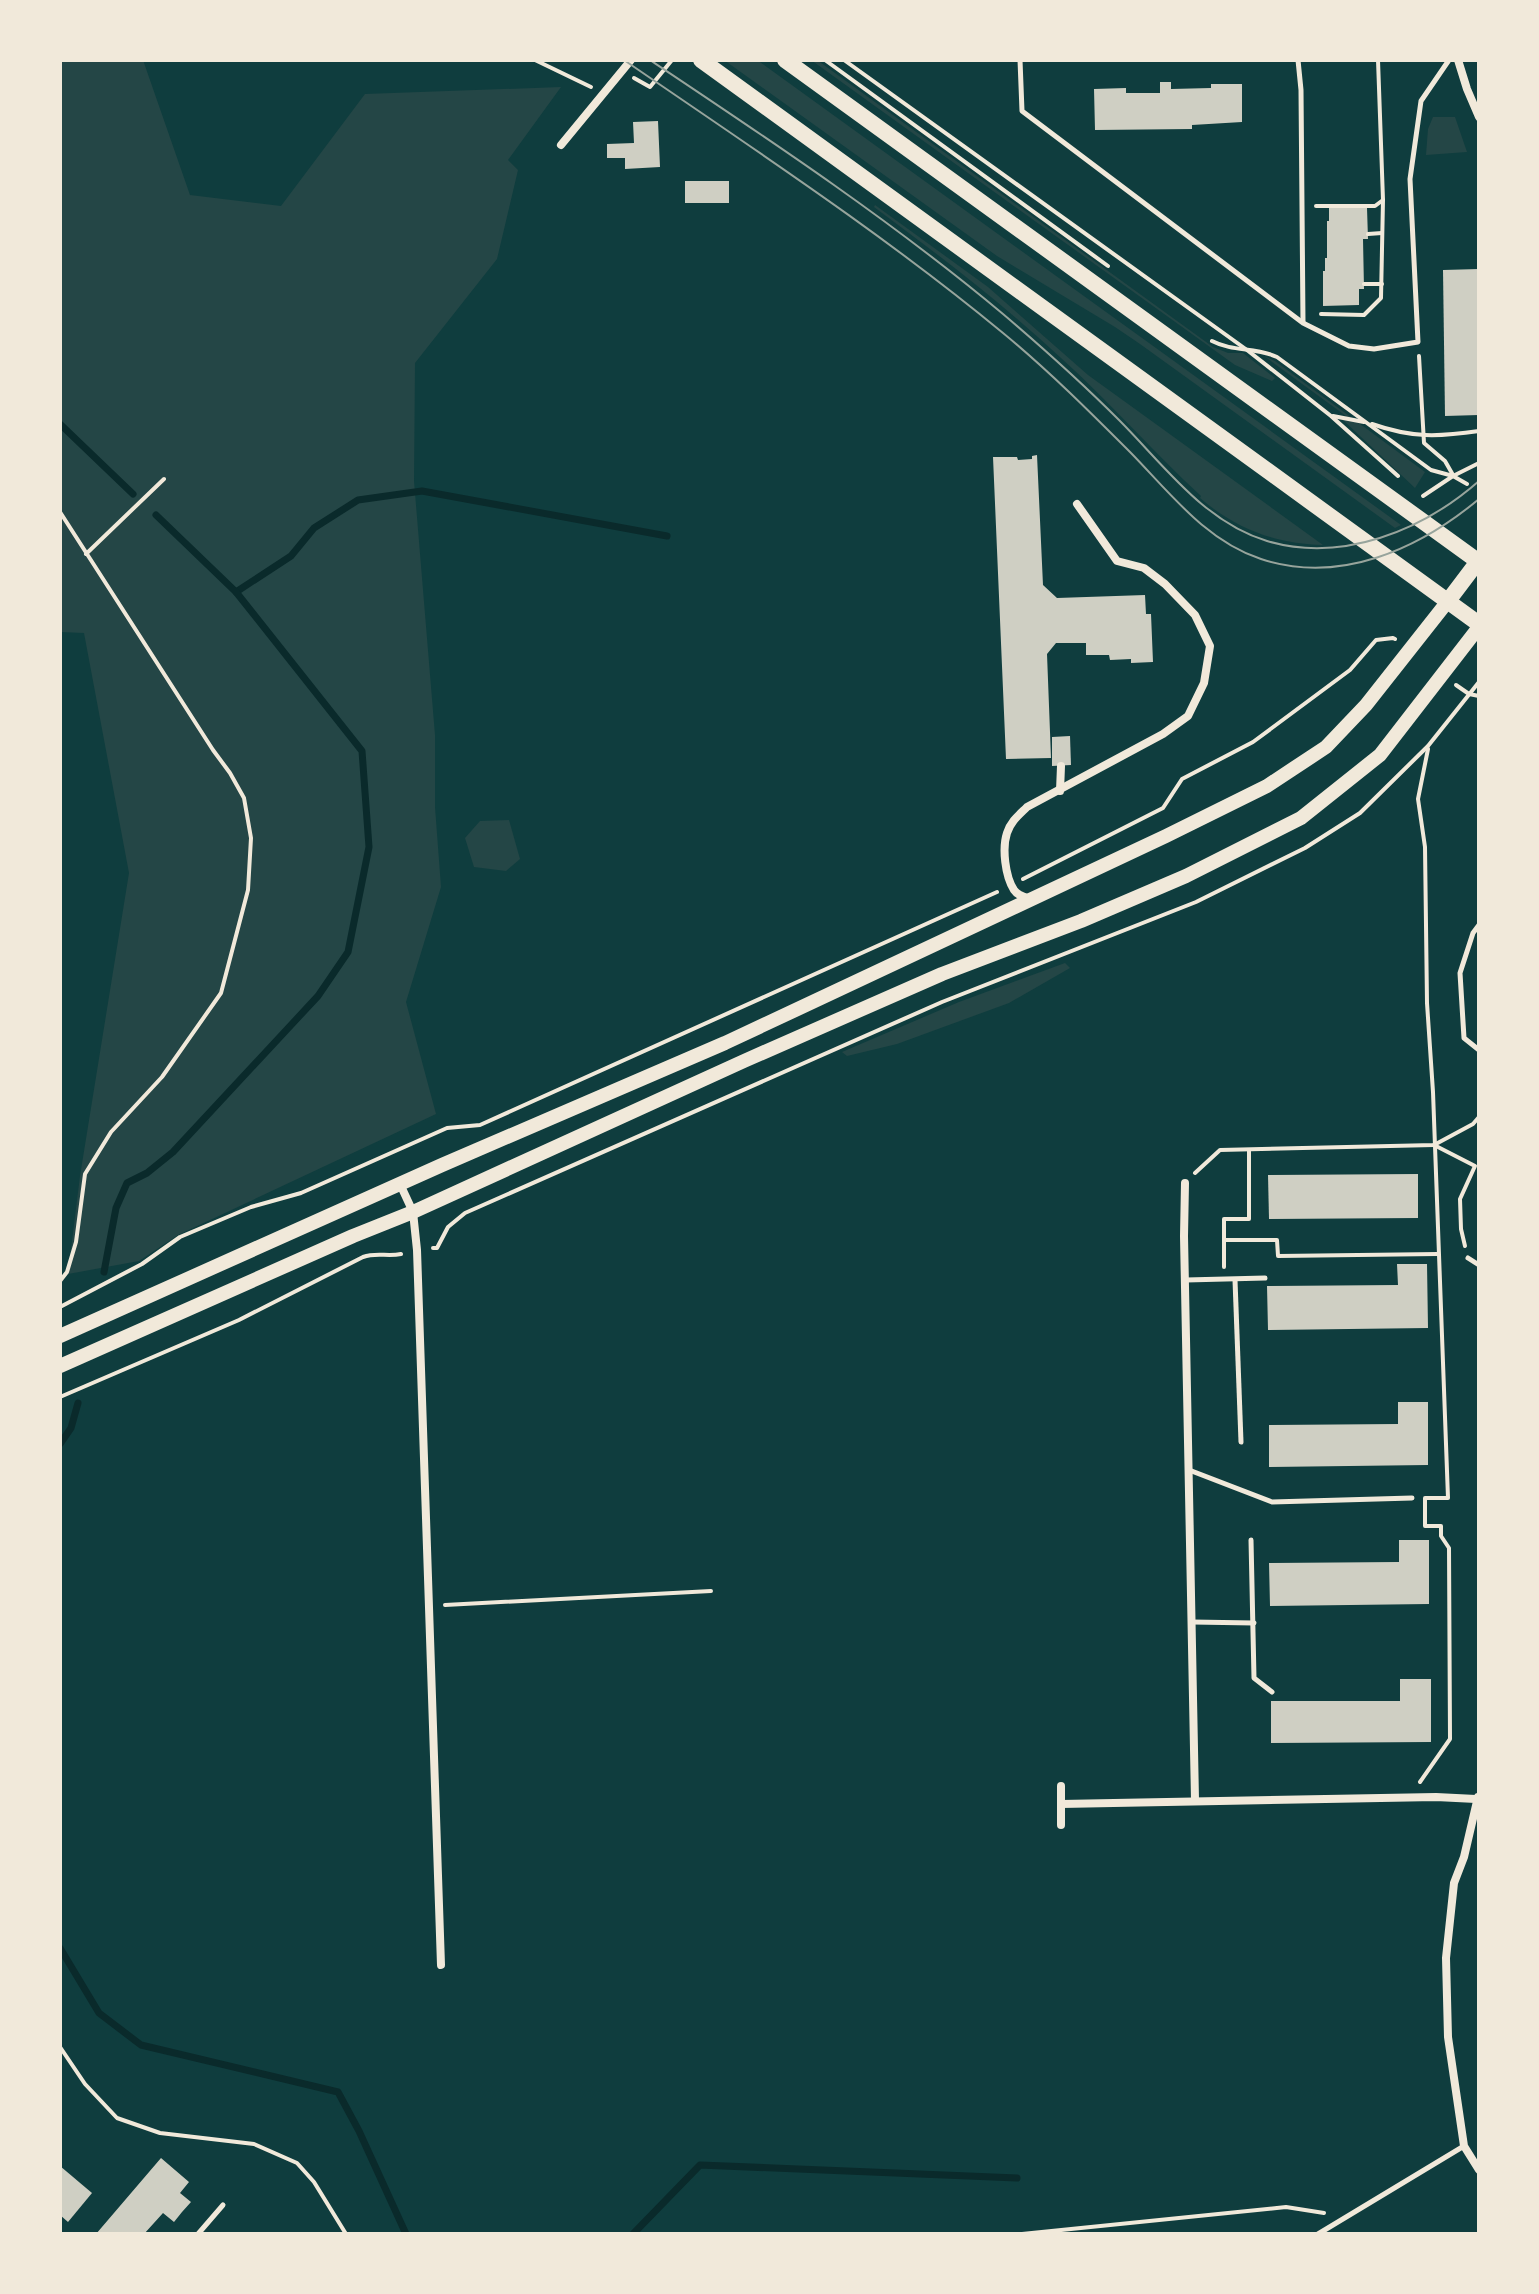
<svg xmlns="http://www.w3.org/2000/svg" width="1539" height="2294" viewBox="0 0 1539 2294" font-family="Raleway,sans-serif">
  <rect width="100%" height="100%" fill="#0f3d3e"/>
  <g fill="#244646">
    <polygon points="60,60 143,60 190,195 281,206 365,94 561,87 508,160 518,170 497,259 415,363 414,481 435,735 435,807 441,887 406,1002 436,1114 178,1235 139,1261 68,1274 80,1176 129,873 84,633 60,632"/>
    <polygon points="724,60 757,60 1401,525 1395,528 1140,344 1115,327 997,256"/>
    <polygon points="811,60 817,60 1213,347 1228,353 1243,353 1275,378 1272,381 1235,365"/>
    <polygon points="1433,117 1455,117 1467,152 1426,155 1428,129"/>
    <path d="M875,205L988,287L1088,375L1323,545C1276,544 1236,529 1200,498L1201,496C1153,452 1110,402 1061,358C1002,303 939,255 874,207Z"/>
    <polygon points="1264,356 1275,361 1425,472 1415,488 1343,420 1346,416"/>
    <polygon points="509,820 520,859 506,871 474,867 465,838 480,821"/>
    <polygon points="1065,963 1070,968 1009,1003 897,1044 847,1056 842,1052 959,1002"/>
  </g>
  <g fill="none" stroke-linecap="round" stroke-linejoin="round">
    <g stroke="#0a2a2b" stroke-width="7">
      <polyline points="60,424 133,494"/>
      <polyline points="236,592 291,556 314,528 358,500 422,491 667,536"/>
      <polyline points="104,1272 116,1208 127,1183 147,1173 173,1152 318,996 348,952 369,847 362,751 236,592 156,515"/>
      <polyline points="60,1444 71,1428 78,1403"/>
      <polyline points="60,1948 99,2013 141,2045 338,2092 359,2131 406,2234"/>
      <polyline points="633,2234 700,2165 1017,2178"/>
    </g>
  </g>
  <g fill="#cfcfc3">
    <polygon points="1160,82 1171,82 1171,89 1211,88 1211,84 1242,84 1242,122 1192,125 1192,129 1095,130 1094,89 1126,88 1126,93 1160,93"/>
    <polygon points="658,121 660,167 625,169 625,158 607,158 607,144 634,143 633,122"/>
    <rect x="685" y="181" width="44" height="22"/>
    <polygon points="1329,208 1367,208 1368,239 1363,239 1364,289 1359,289 1359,305 1323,306 1323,271 1325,271 1325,258 1327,258 1327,221 1329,221"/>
    <polygon points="1479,269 1479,415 1445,416 1443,270"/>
    <polygon points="1037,455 1043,585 1057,598 1145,595 1146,614 1151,614 1153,662 1131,663 1131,659 1110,660 1109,655 1086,655 1086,643 1056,643 1047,654 1051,758 1006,759 993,457 1017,457 1018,460 1032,459 1032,456"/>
    <polygon points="1070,736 1071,765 1052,766 1052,737"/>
    <polygon points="1418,1174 1418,1218 1269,1219 1268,1175"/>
    <polygon points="1397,1264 1427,1264 1428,1328 1268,1330 1267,1286 1398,1285"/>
    <polygon points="1398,1402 1428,1402 1428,1465 1269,1467 1269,1425 1398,1424"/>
    <polygon points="1399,1540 1429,1540 1429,1604 1270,1606 1269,1563 1399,1562"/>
    <polygon points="1400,1679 1431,1679 1431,1742 1271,1743 1271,1701 1400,1701"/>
    <polygon points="161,2158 189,2182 180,2193 191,2202 182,2212 174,2222 163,2213 144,2234 96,2234"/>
    <polygon points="60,2166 92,2193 68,2222 60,2215"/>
  </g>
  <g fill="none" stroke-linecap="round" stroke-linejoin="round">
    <g stroke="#f1e9da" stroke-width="4">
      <polyline points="535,60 591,87"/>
      <polyline points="825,60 1108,266"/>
      <polyline points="844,60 1247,350 1331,416 1398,476"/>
      <polyline points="634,78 650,87 672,60"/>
      <polyline points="1316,206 1375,206 1383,200 1378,60"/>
      <polyline points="1368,234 1382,233"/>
      <polyline points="1364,284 1382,284"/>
      <polyline points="1321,314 1364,315 1381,298 1383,200"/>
      <path d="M1212,341C1233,352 1256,347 1277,357L1431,470L1453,476L1467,484"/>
      <polyline points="1419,356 1424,443 1445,461 1453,475"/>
      <polyline points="1333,416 1364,422"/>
      <path d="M1372,424C1412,438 1438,437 1479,431"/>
      <polyline points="1423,496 1453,476 1479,463"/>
      <polyline points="60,512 213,750 230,773 244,798 251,838 248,890 221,993 162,1077 111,1132 85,1174 76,1242 67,1272 60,1281"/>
      <polyline points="86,554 164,479"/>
      <polyline points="1456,685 1469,694 1479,696"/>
      <polyline points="1023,879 1163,808 1182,779 1253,742 1350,670 1376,640 1393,638 1395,639"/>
      <polyline points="1434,1145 1475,1166 1460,1199 1461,1229 1465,1246"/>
      <polyline points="1195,1173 1220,1150 1434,1145 1473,1124 1479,1117"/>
      <polyline points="1224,1240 1224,1219 1249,1219 1249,1150"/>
      <polyline points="433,1248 437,1248 448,1227 465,1213 942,1002 1196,902 1305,848 1360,813 1428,746 1479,682"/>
      <polyline points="1224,1267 1224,1240 1277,1240 1278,1256 1438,1254"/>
      <polyline points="60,1307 142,1264 180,1237 251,1207 301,1193 447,1128 480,1125 997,892"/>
      <path d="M60,1397L239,1320L363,1257C377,1252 387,1257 401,1254"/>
      <polyline points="445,1605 711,1591"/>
      <polyline points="1420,1782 1450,1739 1449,1548 1441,1536 1441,1526 1425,1526 1425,1498 1448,1498 1433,1092 1427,1003 1425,847 1418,799 1428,749"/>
      <polyline points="60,2047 85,2084 117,2118 160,2133 254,2144 297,2163 314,2182 346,2234"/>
      <polyline points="1022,2234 1286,2207 1324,2213"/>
    </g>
    <g stroke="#f1e9da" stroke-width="5">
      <polyline points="1020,60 1022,111 1303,323 1349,346 1374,349 1418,342 1410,179 1421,101 1449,60"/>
      <polyline points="1298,60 1301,90 1303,322"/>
      <polyline points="1479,925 1473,933 1460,973 1464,1038 1479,1050"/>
      <polyline points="1468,1258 1479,1265"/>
      <polyline points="1186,1280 1265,1278"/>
      <polyline points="1235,1280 1241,1442"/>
      <polyline points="1189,1470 1272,1502 1412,1498"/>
      <polyline points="1251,1540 1254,1678 1272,1692"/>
      <polyline points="1192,1622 1254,1623"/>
      <polyline points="198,2234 223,2205"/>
      <polyline points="1318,2234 1464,2146"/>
    </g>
    <g stroke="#f1e9da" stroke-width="8">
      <polyline points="1458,60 1467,89 1479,117"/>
      <polyline points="561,145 631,60"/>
      <polyline points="1060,791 1061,766"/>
      <path d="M1031,899C1025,897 1018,896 1014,890C1005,876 1002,848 1007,833C1011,821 1019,815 1027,807L1163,734L1188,716L1204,683L1210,646L1195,615L1165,584L1144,568L1117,561L1077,504"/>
      <polyline points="1185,1183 1184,1236 1195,1800"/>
      <polyline points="400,1184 413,1212 417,1250 441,1965"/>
      <polyline points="1061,1786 1061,1825"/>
      <polyline points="1478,1797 1464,1857 1454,1883 1446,1958 1448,2037 1464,2146 1479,2170"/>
      <polyline points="1061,1804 1436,1797 1476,1799"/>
    </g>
    <g stroke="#f1e9da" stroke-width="14">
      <polyline points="60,1336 442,1165 725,1043 1166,836 1267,786 1326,747 1366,705 1448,601"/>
      <polyline points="60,1366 353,1236 413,1212 744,1061 942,974 1081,921 1186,876 1301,818 1380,755 1479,627"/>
    </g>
    <g stroke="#f1e9da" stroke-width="16">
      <polyline points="701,60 1479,624"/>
      <polyline points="785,60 1479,562"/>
      <polyline points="1448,601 1479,560"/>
    </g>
    <g stroke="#97a49c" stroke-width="2">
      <path d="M624,60C752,148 882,233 1003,333C1048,370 1090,412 1131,453C1170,493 1206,541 1261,559C1340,585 1419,549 1479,499"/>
      <path d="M650,60C770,140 892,221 1003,314C1043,348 1082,383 1119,420C1164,465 1204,522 1267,541C1342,563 1422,531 1479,481"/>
    </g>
  </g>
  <rect width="1539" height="2294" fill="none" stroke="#f1e9da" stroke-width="124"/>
</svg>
